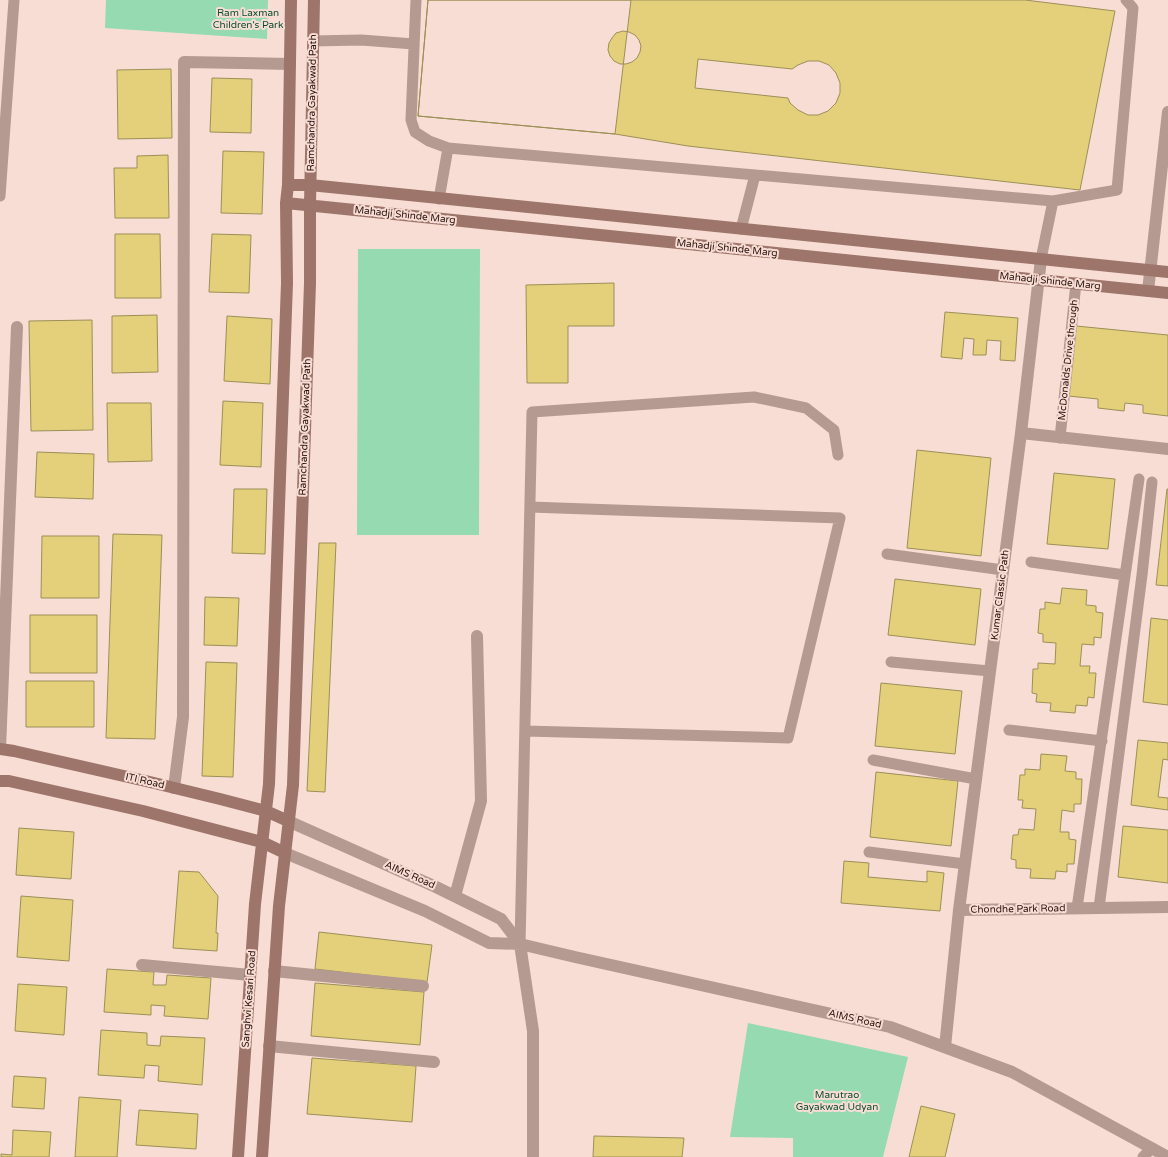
<svg xmlns="http://www.w3.org/2000/svg" width="1168" height="1157" font-family="'Varela Round',sans-serif">
<style>
.green{fill:#95dab0}
.building{fill:#e4d07b;stroke:#9c8f56;fill-rule:evenodd}
.lines{fill:none;stroke-linecap:round;stroke-linejoin:round}
.service{stroke:#b59a91;stroke-width:11}
.minor{stroke:#b59a91;stroke-width:12}
.tertiary{stroke:#b59a91;stroke-width:12}
.secondary{stroke:#9d756a;stroke-width:12}
.labels{text-anchor:middle;dominant-baseline:central;stroke-width:4;stroke-linejoin:round;paint-order:stroke}
.park-label{font-size:10px;fill:#0a4d2e;stroke:#f8ddd5}
.street-label{font-size:10px;fill:#27110a;stroke:#f8ddd5}
</style>
<rect width="100%" height="100%" fill="#f8ddd5"/>
<path class="green" d="M106,0H268L267,39L105,28Z
M358,249H480L479,535H357Z
M748,1023L908,1057L883,1157H793V1138L730,1137Z"/>
<path class="building" d="M428,0H1025L1115,11L1080,190L688,146L615,134L418,116ZM623,31L629,32L635,35L639,40L641,46L640,52L637,58L632,62L626,64H620L614,61L610,56L608,50L609,43L612,38L616,33ZM698,59L792,69L798,65L808,61H819L829,65L836,73L840,83V93L836,103L828,111L818,115H808L798,110L790,103L788,98L695,88Z
M428,0H631L615,134L418,116Z
M171,69L172,138L118,139L117,70Z
M212,78L252,79L251,133L210,132Z
M223,151L264,152L262,214L221,213Z
M168,155L169,218H115L114,168H137V156Z
M115,234H160L161,298H115Z
M212,234L251,235L249,293L209,292Z
M614,283V326H568V383H527L526,285Z
M945,312L1018,318L1015,361L1000,360L1001,341L987,340L986,355H973L974,339L964,338L962,359L941,357Z
M157,315L158,372L112,373V316Z
M227,316L272,319L270,384L224,381Z
M92,320L93,430L31,431L29,321Z
M1076,326L1168,335V416L1143,413V405L1125,403L1124,411L1098,408V399L1068,396Z
M223,401L263,403L261,467L220,465Z
M107,403H151L152,461L108,462Z
M917,450L991,458L981,556L907,548Z
M37,452L94,454L93,499L35,497Z
M1054,473L1115,479L1108,549L1047,544Z
M234,489H267L265,554L232,553Z
M1167,489H1168V586L1156,585Z
M113,534L162,535L155,739L106,738Z
M42,536H99V598H41Z
M319,543H336L325,792L307,791Z
M895,579L981,589L975,645L888,635Z
M1062,588L1087,590L1086,605L1096,606V612L1103,613L1101,638L1094,637V645L1082,644L1080,666H1090L1089,673H1096L1094,698L1088,697L1087,706L1076,705L1075,713L1050,711L1051,703L1036,702L1037,694L1032,693L1033,669H1038V663L1055,664L1056,643L1043,642V634L1038,633L1040,609H1045V602L1060,604Z
M205,597L239,598L237,646L204,645Z
M30,615H97V673H30Z
M1151,618L1168,620V705L1143,702Z
M206,662L237,663L233,777L202,776Z
M26,681H94V727H26Z
M881,683L962,691L955,754L875,746Z
M1138,740L1168,743V760L1163,759L1158,797L1168,798V810L1131,805Z
M1041,754L1067,756L1065,771L1076,772V779H1082L1081,804H1074V812L1062,810L1060,832H1069V839L1076,840L1074,864H1067V872L1056,871L1055,879L1030,878L1031,869L1016,868V860L1011,859L1013,835H1018L1019,829L1034,830L1036,809L1022,808L1023,800H1018L1020,775H1025V769L1040,770Z
M876,772L958,781L951,846L870,837Z
M1123,826L1168,830V883L1118,877Z
M19,828L74,832L71,879L16,875Z
M844,861L869,863L868,877L927,882V871L944,873L940,911L841,903Z
M179,871L199,872L218,896L216,933H218L217,951L173,948Z
M21,896L73,900L69,961L17,957Z
M319,932L432,945L427,982L315,969Z
M107,969L154,972L153,985H166L167,975L211,978L208,1019L164,1016L165,1006L151,1005V1015L104,1012Z
M315,983L424,992L420,1045L311,1036Z
M18,984L67,987L64,1035L15,1031Z
M101,1030L147,1033V1045L160,1046L161,1036L205,1038L202,1085L158,1081L159,1066L145,1065L144,1078L98,1075Z
M312,1058L416,1066L412,1122L307,1114Z
M14,1076L46,1078L44,1109L12,1107Z
M79,1097L121,1100L117,1157H75Z
M921,1106L955,1114L945,1157H909Z
M139,1110L198,1114L196,1149L136,1145Z
M13,1130L51,1132L49,1157H1V1154L12,1155Z
M594,1136L684,1138L682,1157H593Z"/>
<g class="lines">
<path class="service" d="M416,0L411,120L415,132L429,141L448,148L1053,201L1117,190L1133,8L1126,0
M313,41L361,40L414,44
M0,196L14,0
M439,199L448,148
M741,229L755,175
M1041,259L1053,201
M1060,438L1076,283
M887,554L1003,570
M1031,562L1125,575
M891,662L990,671
M1009,730L1102,741
M525,731L788,738L840,518L530,507
M873,760L976,779
M869,852L965,864
M1077,908L1139,479
M1099,908L1142,575L1152,482
M520,944L532,412L754,397L806,408L834,430L838,455
M1143,1157L1152,1148"/>
<path class="minor" d="M1148,291L1168,112
M1021,433L1168,449
M0,749L17,327
M174,788L183,717L184,62L290,64
M455,896L481,801L477,636
M959,910L1168,907
M520,944L575,957L890,1027L1012,1072L1168,1157
M142,965L250,975
M274,971L423,986
M269,1046L434,1062
M945,1047L959,910L1021,433L1041,259"/>
<path class="tertiary" d="M288,821L436,887L501,919L520,944L533,1031V1157
M285,853L425,911L489,943L520,944"/>
<path class="secondary" d="M288,185H310L1168,272
M286,203L1168,293
M0,749L14,751L150,782L220,799L266,811L288,821
M0,781H9L143,811L262,842L285,853
M238,1157L255,904L269,784L287,283L286,203L288,185L291,0
M262,1157L279,906L293,785L310,283V205L314,0"/>
</g>
<g class="labels">
<g class="park-label">
<text x="248" y="13">Ram Laxman<tspan x="248" dy="12">Children's Park</tspan></text>
<text x="837" y="1095">Marutrao<tspan x="837" dy="12">Gayakwad Udyan</tspan></text>
</g>
<g class="street-label">
<text transform="translate(312 103) rotate(-89)">Ramchandra Gayakwad Path</text>
<text transform="translate(405 215) rotate(6)">Mahadji Shinde Marg</text>
<text transform="translate(727 248) rotate(6)">Mahadji Shinde Marg</text>
<text transform="translate(1050 281) rotate(6)">Mahadji Shinde Marg</text>
<text transform="translate(1068 360) rotate(-84)">McDonalds Drive through</text>
<text transform="translate(305 427) rotate(-88)">Ramchandra Gayakwad Path</text>
<text transform="translate(1000 595) rotate(-83)">Kumar Classic Path</text>
<text transform="translate(145 781) rotate(13)">ITI Road</text>
<text transform="translate(410 875) rotate(24)">AIMS Road</text>
<text transform="translate(1018 909) rotate(-1)">Chondhe Park Road</text>
<text transform="translate(249 999) rotate(-86)">Sanghvi Kesari Road</text>
<text transform="translate(855 1019) rotate(13)">AIMS Road</text>
</g>
</g>
</svg>
